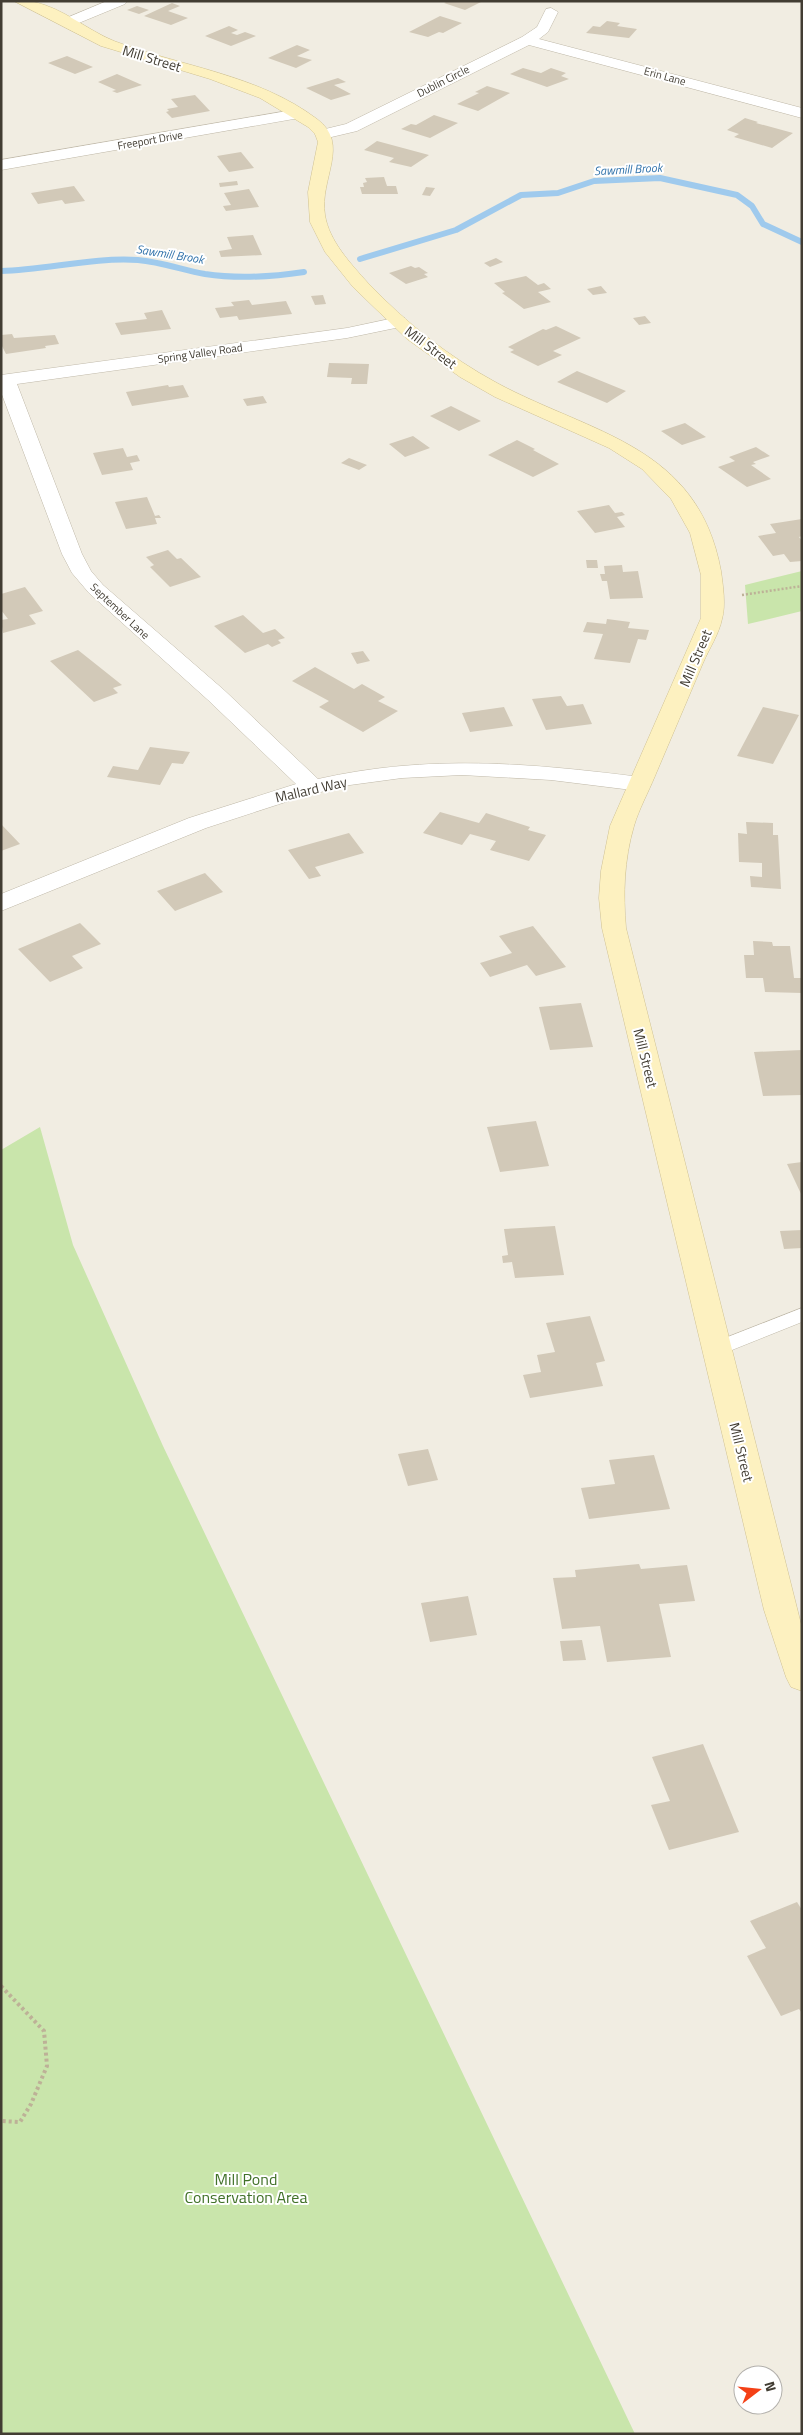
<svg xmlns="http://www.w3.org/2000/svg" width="803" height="2435" font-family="'Titillium Web',sans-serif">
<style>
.green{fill:#c9e5ab}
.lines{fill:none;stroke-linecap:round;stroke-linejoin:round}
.stream{stroke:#9fcaed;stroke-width:6}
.building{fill:#d2c9b8}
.lane-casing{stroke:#bfb8a8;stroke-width:1}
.street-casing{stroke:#bfb8a8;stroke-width:1}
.secondary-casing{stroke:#d0c293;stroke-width:1}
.path-far1{stroke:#bdb197;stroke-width:2.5;stroke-dasharray:2 2;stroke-linecap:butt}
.path{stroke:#bdb197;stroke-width:4;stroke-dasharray:3 3;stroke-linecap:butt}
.lane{fill:#fff;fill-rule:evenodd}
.street{fill:#fff;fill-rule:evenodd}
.secondary{fill:#fdf1c0;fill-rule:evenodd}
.labels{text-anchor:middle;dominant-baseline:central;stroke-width:4;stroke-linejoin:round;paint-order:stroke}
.far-street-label{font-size:11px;fill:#423d33;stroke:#fff}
.far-water-label{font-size:12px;font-style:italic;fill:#3072aa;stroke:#fff}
.street-label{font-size:14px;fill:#423d33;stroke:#fff}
.near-park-label{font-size:16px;fill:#417129;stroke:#fff}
</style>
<rect width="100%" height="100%" fill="#f1ede2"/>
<path class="green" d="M802,571V611L748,624L745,585Z
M40,1127L73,1245L163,1446L635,2434H1V1150Z"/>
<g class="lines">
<path class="stream" d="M360,259L456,230L521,195L558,193L594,181L660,178L737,195L752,206L763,224L802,242
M1,271C47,270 92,257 138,260C161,262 183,270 205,274C238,279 271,277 304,272"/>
</g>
<path class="building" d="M448,1H483L465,10L444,3Z
M172,3L180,6L168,11L188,18L171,25L144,16Z
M137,6L149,10L139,14L127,10Z
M440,16L462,23L443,33L439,32L428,37L409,32Z
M607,21L620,23L617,26L637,29L629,38L586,33L593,26L600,27Z
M229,26L238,30L231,33L237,35L245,32L256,36L231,46L205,36Z
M297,45L310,50L297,56L312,60L296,68L268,58Z
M67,56L93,67L75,74L48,63Z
M523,68L541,73L551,68L566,73L561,76L569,79L547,87L510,74Z
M117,74L142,85L117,93L112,91L116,90L98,82Z
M338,78L346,82L334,85L351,94L331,100L306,88Z
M487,86L510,93L478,111L457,104L479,93L475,92Z
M195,95L210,111L172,118L166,112L169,111L167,109L178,107L171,99Z
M434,115L458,123L430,138L401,129L411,124L416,125Z
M745,118L758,122L756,123L793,133L772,148L734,137L739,134L727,130Z
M377,141L429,155L411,167L389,162L394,158L364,150Z
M241,152L254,168L229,172L217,156Z
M384,177L387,186H396L398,194H362L360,187H364L363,183L367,182L365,178Z
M237,181L238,185L220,187L219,183Z
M74,186L85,201L65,204L62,200L38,204L31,193Z
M426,187L435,188L430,196L422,195Z
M249,189L259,207L226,211L223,206L231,205L224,193Z
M253,235L262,255L221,257L219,251L232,249L227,237Z
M496,258L503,262L490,267L484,263Z
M411,266L415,268L419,267L428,273L424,274L428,277L406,284L389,273Z
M526,276L538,285L544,283L551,289L538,292L551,302L524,309L502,293L505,292L494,283Z
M601,286L607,293L593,295L587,289Z
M323,295L326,304L315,305L311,296Z
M249,300L252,305L286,301L292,314L239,320L237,316L220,318L215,308L234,306L231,302Z
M162,310L171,329L121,335L115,323L147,319L144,313Z
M645,316L651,323L639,325L633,318Z
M556,326L581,338L553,351L562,355L538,366L510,352L514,350L508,347L543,329L546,330Z
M12,334L14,338L55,335L59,344L45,346L46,348L6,354L1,344V335Z
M329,363L369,364L367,384H351L352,378L327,377Z
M577,371L626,391L607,403L557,382Z
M168,385L169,387L183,385L189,397L132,406L126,392Z
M263,396L267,403L247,406L243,399Z
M451,406L481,421L459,431L430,416Z
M685,423L706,437L682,445L661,431Z
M413,436L430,448L405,457L389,444Z
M517,440L535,449L533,450L559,464L533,477L488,455Z
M756,447L770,456L753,462L756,464L751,465L771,479L747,487L718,467L735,461L729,457Z
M123,448L127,457L137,455L140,461L130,463L133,470L102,475L93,453Z
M349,458L367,465L359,470L341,463Z
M147,497L155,516L159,515L161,518H155L157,524L126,529L115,502Z
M609,505L615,513L622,512L625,515L617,517L625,527L595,533L577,511Z
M802,519V536L799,537L802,541V561L790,562L784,554L773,556L758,536L776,533L770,524Z
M168,550L177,559L181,558L201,577L170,587L150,567L154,565L146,557Z
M586,560H597L598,568H587Z
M622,565L623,572L638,571L643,598L610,599L607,581H602L600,574H605L604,566Z
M25,587L43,611L29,615L36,624L3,633L1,620L8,619L1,610V594Z
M243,615L263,633L275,629L285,638L278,640L281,643L272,647L268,644L245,653L214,626Z
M607,619L630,622L628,628L649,630L646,640L638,639L630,663L594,659L603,634L583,632L587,622L606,624Z
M78,650L122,685L113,688L118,693L94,702L50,661Z
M363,651L370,661L357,664L351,653Z
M315,667L354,689L362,684L385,697L378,701L398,711L363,732L319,707L329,701L292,681Z
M561,696L567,706L583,704L592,724L546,730L532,699Z
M504,707L513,726L470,732L462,713Z
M763,707L799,715L773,764L737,756Z
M150,747L190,752L183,764L172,763L160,785L107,777L113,766L138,770Z
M440,812L479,823L486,813L530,827L528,830L546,835L529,861L490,850L496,841L470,834L462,845L423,833Z
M746,822L773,823V835H778L781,889L751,887L750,876L762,877V863L739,862L738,833L747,834Z
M1,824L20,844L1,851Z
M349,833L364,853L315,867L321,876L309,879L288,850Z
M205,873L223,892L175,911L157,891Z
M80,923L101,944L72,956L83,968L50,982L18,949Z
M533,926L566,967L536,976L527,965L490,977L480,963L512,953L499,936Z
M753,941L772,942L773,946H790L794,978H802V993L765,992L763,978H746L744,955H754Z
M581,1003L593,1047L550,1050L539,1007Z
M802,1050V1095L763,1096L754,1052Z
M536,1121L549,1166L500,1172L487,1127Z
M802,1162V1196L787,1164Z
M555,1226L564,1275L515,1278L512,1262L503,1263L502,1256L508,1255L504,1229Z
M802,1230V1248L784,1249L780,1231Z
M590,1316L605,1361L596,1363L603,1386L530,1398L523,1375L541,1372L537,1355L555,1352L546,1323Z
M428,1449L438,1480L408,1486L398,1454Z
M654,1455L670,1509L589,1519L581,1488L615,1484L609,1460Z
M639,1564L641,1569L687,1565L695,1601L659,1604L671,1657L607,1662L600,1626L562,1629L553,1578L576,1577L575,1570Z
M468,1596L477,1635L430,1642L421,1603Z
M582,1640L586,1660L563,1661L560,1641Z
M703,1744L739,1832L669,1850L651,1805L670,1801L652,1757Z
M797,1902L802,1910V2013L799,2009L781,2016L747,1956L766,1948L750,1921Z"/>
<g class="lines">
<defs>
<path id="lane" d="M802,1308V1322L717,1356L710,1354L708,1349L710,1344Z"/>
<path id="street" d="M107,1H127L125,4L74,25H64L62,22L64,19Z
M551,8L558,12L548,32L539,39L802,108V118L529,45L357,131L323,139L317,137L315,134L317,131L346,124L522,37L537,27L546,9Z
M299,109L307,114L305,117L1,170V160Z
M399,317L405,318L408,322L405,326L347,338L17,384L82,554L91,571L103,585L224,690L318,779C429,754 528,763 640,777L648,779L651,784L648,789L640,791L551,780L462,775L402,778L350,785L304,796L206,828L1,911V894L189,818L296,784L208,700L89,593L72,573L62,554L1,392V375L347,328Z"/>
<path id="secondary" d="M14,1C20,1 28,0 34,2C63,8 87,30 114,41C182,67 257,74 317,119C351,144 319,179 325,215C329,241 351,264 368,283C406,323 449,357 497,383C592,434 698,445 721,571C723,586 726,605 722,619C719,634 709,649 703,663C687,701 671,738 655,776C648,793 639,809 634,826C624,860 623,894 626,928L802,1628V1691L791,1687L786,1677L764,1610L602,928L599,898L601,871L610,826L701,618V575L690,533L671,499L642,469L609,448L495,397L460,377L407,339L353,287L325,252L310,222L308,192L318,142L315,134L308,127L260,98L210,79L101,46Z"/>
</defs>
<use href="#lane" class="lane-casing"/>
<use href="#street" class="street-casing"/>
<use href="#secondary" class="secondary-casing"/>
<path class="path-far1" d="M742,595L802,586"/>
<path class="path" d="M1,1986L44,2031L47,2066L31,2104L20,2122L1,2121"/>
<use href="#lane" class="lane"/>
<use href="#street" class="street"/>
<use href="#secondary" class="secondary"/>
</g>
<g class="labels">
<g class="far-street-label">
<text transform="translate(665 76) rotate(15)">Erin Lane</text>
<text transform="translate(443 81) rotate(-27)">Dublin Circle</text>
<text transform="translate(150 140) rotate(-10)">Freeport Drive</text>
<text transform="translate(200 353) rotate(-8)">Spring Valley Road</text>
<text transform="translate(120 611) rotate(43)">September Lane</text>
</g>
<g class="far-water-label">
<text transform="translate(628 169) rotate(-3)">Sawmill Brook</text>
<text transform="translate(170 254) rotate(9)">Sawmill Brook</text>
</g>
<g class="street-label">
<text transform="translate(152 58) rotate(17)">Mill Street</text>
<text transform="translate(431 347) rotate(37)">Mill Street</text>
<text transform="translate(695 658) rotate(-67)">Mill Street</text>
<text transform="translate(311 789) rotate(-13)">Mallard Way</text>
<text transform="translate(646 1058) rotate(76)">Mill Street</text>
<text transform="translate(742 1452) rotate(76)">Mill Street</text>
</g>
<g class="near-park-label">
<text x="246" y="2179">Mill Pond<tspan x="246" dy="18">Conservation Area</tspan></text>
</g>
</g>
<rect width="803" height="2435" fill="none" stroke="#423d33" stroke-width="5"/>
<g transform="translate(758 2390) rotate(74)"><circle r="24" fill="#ffffff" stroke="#b3b1ad"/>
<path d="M0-4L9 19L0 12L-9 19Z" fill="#f44016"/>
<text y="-8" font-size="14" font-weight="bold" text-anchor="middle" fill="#423d33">N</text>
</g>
</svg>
